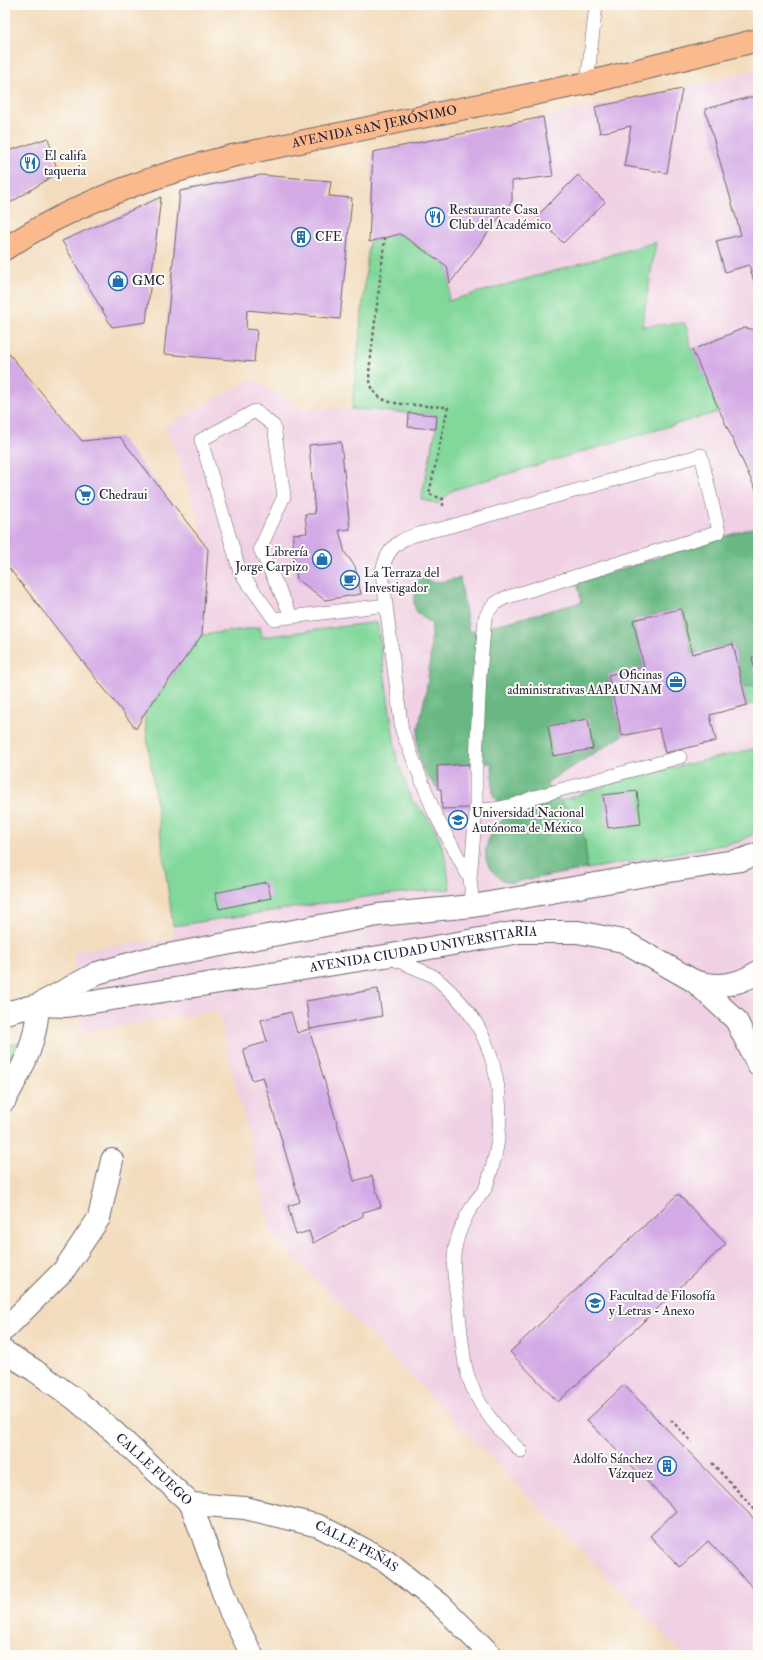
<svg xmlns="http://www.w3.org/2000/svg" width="763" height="1660" font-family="'IM FELL Double Pica',serif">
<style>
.built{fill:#f0d0e4}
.green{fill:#82d89b;stroke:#527d6b}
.forest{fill:#69b883;stroke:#466d5f}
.building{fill:#d4aae6}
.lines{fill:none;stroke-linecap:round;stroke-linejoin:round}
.service-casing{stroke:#6b6368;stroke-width:14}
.minor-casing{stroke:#6b6368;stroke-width:24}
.tertiary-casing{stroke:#6b6368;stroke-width:24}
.primary-casing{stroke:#6b6368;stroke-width:24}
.path{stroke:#6b6368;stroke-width:2.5;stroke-dasharray:3 3;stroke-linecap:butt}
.service{stroke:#fff;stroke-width:13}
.minor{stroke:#fff;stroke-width:22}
.tertiary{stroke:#fff;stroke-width:22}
.primary{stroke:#fbba8d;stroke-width:22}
.labels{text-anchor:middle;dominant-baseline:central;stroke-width:4;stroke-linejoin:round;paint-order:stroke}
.street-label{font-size:13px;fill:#22223b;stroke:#fdfcf7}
.poi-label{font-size:13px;fill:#22223b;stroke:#fdfcf7;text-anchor:start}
</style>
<rect width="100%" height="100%" fill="#fdfcf7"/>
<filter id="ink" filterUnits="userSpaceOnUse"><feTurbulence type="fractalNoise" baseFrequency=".025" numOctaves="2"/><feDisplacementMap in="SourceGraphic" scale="8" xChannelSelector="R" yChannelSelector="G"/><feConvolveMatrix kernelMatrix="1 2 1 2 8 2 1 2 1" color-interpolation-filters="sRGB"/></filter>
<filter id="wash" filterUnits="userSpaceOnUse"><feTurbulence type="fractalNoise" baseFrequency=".012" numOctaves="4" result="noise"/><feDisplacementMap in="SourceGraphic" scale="16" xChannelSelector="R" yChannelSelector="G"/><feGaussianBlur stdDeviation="0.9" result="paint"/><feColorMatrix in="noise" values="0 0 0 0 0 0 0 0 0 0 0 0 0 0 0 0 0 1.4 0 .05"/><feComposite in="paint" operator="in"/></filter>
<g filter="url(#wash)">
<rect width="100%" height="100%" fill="#f3dcbd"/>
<path class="built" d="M758,68V1655H684L272,1235L218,1011L80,1032L74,951L174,938L144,714L202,635L208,549L181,466L165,426L253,379L303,408L352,409L369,242L543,117L682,89Z"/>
<path class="green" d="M400,234L447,266L450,283L448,301L656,242L642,326L685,323L692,350L721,411L453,490L437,504L421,499L436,429L437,415L352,409L369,242Z
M377,622L397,760L412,800L425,814L436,831L443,849L447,866L450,889L379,895L173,926L144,714L202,635L260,627L262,637Z
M758,684V703L747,705L743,688Z
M758,748V831L739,842L587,869L585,841L560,801L632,777Z
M22,1043V1052L5,1074V1045Z"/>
<path class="forest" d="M758,526V684L743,688L733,644L692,654L681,609L633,620L644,667L608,676L622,736L546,783L560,801L577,815L585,841L587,869L509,883C467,864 489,827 517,808L499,802L493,796L492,763L437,766L438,789C406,757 419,730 426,691C430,669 431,647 432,624C404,608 415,596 421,572L423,578L434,583L460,578L469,632L582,602L577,583Z"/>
<g id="blocks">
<path class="building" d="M682,89L667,173L624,166L631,126L600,133L595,107Z
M758,95V295L749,265L725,272L716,241L741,235L705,109Z
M543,117L553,176L512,181V201L450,283L447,266L400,234L369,242L373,152Z
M48,138L58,173L5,206V152Z
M261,175L331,181L329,196L352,198L340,319L247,310L246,329L257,330L254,362L164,354L180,191Z
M578,175L605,202L563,243L537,216Z
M161,197L146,322L112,327L62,241Z
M744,328L758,330V495L692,350Z
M5,349L82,441L120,437L208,549L202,635L144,714L136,729L5,563Z
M409,413L437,415L436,429L408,427Z
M341,442L350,529L339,530L345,553L355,566L361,594L325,600L297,579L293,549V534L307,533L305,514H315L309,445Z
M681,609L692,654L733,644L747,705L710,715L716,741L665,753L659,728L622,736L608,675L644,667L633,620Z
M758,656V680H757L752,657Z
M588,719L593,749L553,756L548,726Z
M469,764L471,808L442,809L441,789H438L437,766Z
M637,791L641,824L608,828L603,795Z
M267,882L271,898L219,909L215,893Z
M378,989L382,1016L310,1029L306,1001Z
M291,1012L297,1033L309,1029L354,1181L372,1176L381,1207L363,1212V1216L313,1243L309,1231L296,1235L288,1206L300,1202L263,1077L252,1080L243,1049L267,1042L261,1020Z
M678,1194L726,1244L558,1402L510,1352Z
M624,1385L758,1523V1593L708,1541L680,1567L650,1536L676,1511L587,1420Z"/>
</g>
</g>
<g filter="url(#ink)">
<use href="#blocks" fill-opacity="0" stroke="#6b6368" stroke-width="1"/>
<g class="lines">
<defs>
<path id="service" d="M587,83L596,5
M701,455L719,532L508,597C496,601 490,607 485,618L480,675L476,762V810L470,879L435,814L402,731L382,573C387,537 414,535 444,528Z
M292,617L260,549L284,496L274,426L255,411L201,440L240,572L274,619L386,605
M476,810C496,810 513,807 531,798L680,757
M470,879L473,906
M388,957C403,963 419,969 433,976C440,981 447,988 453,994C498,1038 509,1109 492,1168C490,1175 488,1183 485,1189C482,1194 477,1198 474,1203C466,1216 459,1229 456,1244C451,1264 455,1284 458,1304C460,1324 462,1344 465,1364C472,1399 495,1428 521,1451"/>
<g id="minor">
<path d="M5,1329L64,1270L99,1218L112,1160"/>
<path id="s1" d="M5,1352L34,1370L75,1399L113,1431L191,1504L229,1609L252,1655"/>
<path id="s2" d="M191,1504L245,1508L319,1526L386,1561L440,1604L491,1655"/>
</g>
<g id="tertiary">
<path d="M694,981C717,988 737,986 758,972"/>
<path id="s3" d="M38,1005L67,1006L385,956L519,932H578L623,941L694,981L736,1020L758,1065"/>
<path d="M5,1013L38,1005L97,973L147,959L378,915L473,906L657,873L741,860L758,854"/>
<path d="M5,1100C23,1066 36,1045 38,1005"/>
</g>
<g id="primary">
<path id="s4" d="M5,249C73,203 153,175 232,156L587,83L758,40"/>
</g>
</defs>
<use href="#service" class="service-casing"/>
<use href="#minor" class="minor-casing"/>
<use href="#tertiary" class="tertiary-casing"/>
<use href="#primary" class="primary-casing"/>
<path class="path" d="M385,237L369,372C370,402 389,403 414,405C426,406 437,407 448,407L429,494L443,499V507
M671,1420L692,1442
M712,1463L758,1513"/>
<use href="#service" class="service"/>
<use href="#minor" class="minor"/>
<use href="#tertiary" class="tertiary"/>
<use href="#primary" class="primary"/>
</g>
</g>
<defs>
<symbol id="restaurant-ring" viewBox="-11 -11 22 22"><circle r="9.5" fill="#fdfcf7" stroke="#1f6fb2" stroke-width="1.5"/><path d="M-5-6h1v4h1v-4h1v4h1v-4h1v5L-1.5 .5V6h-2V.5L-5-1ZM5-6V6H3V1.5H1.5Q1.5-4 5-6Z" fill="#1f6fb2"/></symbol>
<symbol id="building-ring" viewBox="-11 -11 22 22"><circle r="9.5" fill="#fdfcf7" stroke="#1f6fb2" stroke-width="1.5"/><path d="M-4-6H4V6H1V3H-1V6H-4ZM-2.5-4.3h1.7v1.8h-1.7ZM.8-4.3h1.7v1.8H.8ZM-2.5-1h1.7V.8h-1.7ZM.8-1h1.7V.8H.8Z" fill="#1f6fb2"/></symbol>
<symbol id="shop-ring" viewBox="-11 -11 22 22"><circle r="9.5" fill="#fdfcf7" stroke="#1f6fb2" stroke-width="1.5"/><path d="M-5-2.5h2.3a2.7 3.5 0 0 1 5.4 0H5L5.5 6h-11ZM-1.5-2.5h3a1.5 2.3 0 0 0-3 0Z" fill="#1f6fb2"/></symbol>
<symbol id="supermarket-ring" viewBox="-11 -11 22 22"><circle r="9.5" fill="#fdfcf7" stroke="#1f6fb2" stroke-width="1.5"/><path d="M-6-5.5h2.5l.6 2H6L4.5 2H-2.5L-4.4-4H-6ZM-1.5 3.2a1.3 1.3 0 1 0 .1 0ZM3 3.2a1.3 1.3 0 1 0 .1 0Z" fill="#1f6fb2"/></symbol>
<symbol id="cafe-ring" viewBox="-11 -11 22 22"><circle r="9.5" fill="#fdfcf7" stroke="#1f6fb2" stroke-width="1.5"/><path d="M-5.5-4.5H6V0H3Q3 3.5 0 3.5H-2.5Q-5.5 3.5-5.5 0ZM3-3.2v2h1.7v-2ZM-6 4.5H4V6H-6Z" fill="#1f6fb2"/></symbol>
<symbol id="office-ring" viewBox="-11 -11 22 22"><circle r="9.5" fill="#fdfcf7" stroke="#1f6fb2" stroke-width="1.5"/><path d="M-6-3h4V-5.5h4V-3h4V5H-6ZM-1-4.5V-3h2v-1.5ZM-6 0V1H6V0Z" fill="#1f6fb2"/></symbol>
<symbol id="university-ring" viewBox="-11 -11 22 22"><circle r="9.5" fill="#fdfcf7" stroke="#1f6fb2" stroke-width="1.5"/><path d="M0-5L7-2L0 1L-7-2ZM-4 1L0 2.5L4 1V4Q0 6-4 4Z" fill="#1f6fb2"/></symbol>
</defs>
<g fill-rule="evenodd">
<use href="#restaurant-ring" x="19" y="152" width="22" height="22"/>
<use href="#restaurant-ring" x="424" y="206" width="22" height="22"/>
<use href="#building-ring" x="290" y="226" width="22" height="22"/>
<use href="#shop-ring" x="107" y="270" width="22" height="22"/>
<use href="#supermarket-ring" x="74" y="484" width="22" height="22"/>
<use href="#shop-ring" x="311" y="548" width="22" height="22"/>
<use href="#cafe-ring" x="339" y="569" width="22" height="22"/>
<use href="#office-ring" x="665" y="671" width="22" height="22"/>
<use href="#university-ring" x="447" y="809" width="22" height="22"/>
<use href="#university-ring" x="584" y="1292" width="22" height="22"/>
<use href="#building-ring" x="656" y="1455" width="22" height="22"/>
</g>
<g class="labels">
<g class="street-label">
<text stroke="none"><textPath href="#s4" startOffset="392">AVENIDA SAN JERÓNIMO</textPath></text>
<text stroke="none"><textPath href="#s3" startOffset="390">AVENIDA CIUDAD UNIVERSITARIA</textPath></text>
<text stroke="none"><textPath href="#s1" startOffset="190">CALLE FUEGO</textPath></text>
<text stroke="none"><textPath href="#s2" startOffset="173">CALLE PEÑAS</textPath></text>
</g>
<g class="poi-label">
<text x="44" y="156">El califa<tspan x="44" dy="15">taqueria</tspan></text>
<text x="449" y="210">Restaurante Casa<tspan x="449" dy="15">Club del Académico</tspan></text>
<text x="315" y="237">CFE</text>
<text x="132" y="281">GMC</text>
<text x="99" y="495">Chedraui</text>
<text x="308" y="552" text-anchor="end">Librería<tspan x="308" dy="15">Jorge Carpizo</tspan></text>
<text x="364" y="573">La Terraza del<tspan x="364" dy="15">Investigador</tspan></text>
<text x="662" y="675" text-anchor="end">Oficinas<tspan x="662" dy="15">administrativas AAPAUNAM</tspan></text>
<text x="472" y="813">Universidad Nacional<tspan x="472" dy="15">Autónoma de México</tspan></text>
<text x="609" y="1296">Facultad de Filosofía<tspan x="609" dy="15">y Letras - Anexo</tspan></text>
<text x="653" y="1459" text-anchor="end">Adolfo Sánchez<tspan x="653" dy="15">Vázquez</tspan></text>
</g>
</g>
<rect width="763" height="1660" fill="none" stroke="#fdfcf7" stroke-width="20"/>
</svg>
